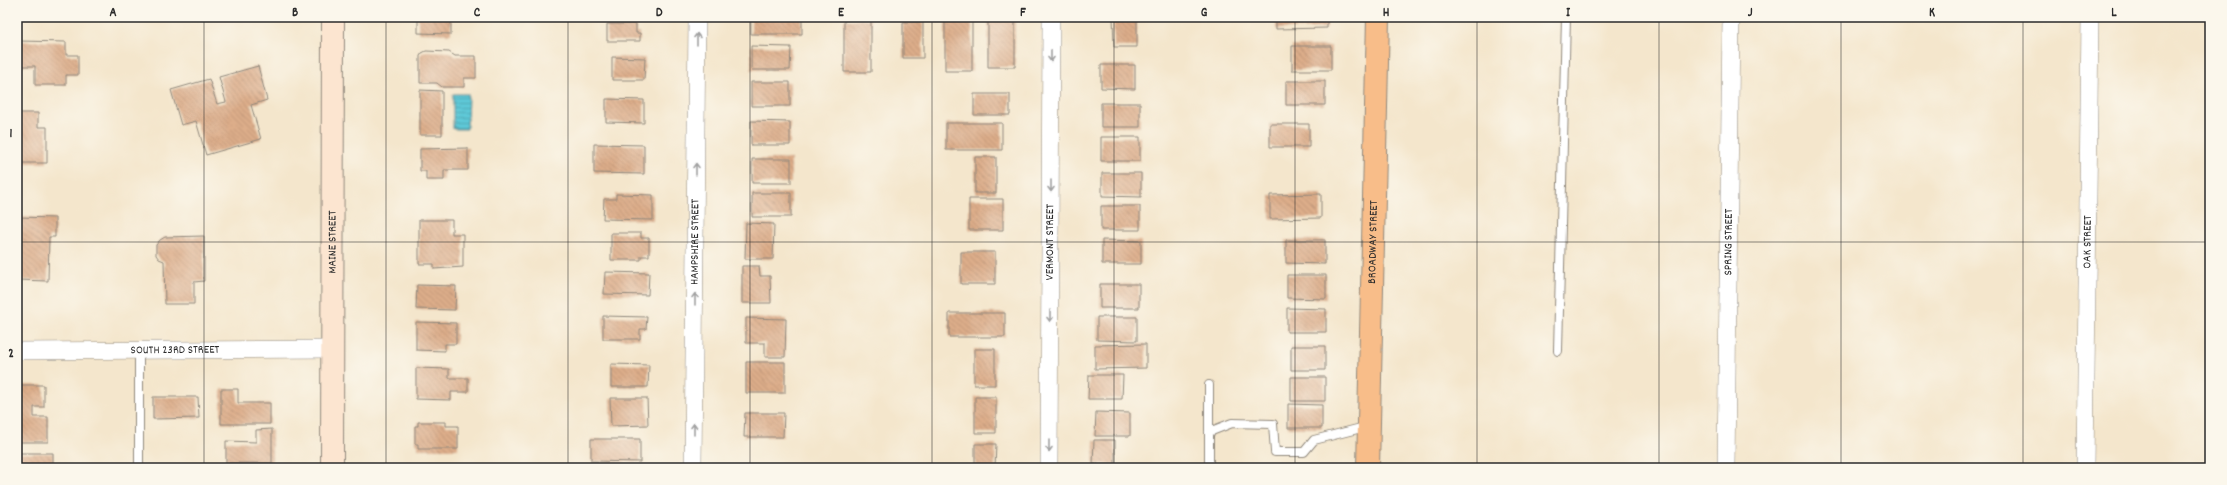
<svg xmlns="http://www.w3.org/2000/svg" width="2227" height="485" font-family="Dekko,sans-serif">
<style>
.water{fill:url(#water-rules);stroke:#447a82}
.building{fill:url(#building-back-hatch)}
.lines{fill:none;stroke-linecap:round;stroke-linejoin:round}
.lane-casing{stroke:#90887c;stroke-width:10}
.street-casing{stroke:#90887c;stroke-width:18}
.secondary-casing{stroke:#90887c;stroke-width:24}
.primary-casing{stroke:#90887c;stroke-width:24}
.lane{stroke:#fff;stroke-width:8}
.street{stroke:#fff;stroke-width:17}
.secondary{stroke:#fce5d0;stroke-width:22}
.primary{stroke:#f8bd89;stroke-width:22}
.oneway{stroke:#a0a0a0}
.grid{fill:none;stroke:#2b2b2b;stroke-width:1;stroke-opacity:0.55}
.labels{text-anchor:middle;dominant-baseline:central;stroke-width:3;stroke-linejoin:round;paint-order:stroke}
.street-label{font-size:12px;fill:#2b2b2b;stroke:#fbf7ec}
.neatline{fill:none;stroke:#2b2b2b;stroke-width:1.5}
.grid-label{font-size:13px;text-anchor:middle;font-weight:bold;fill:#2b2b2b}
</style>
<defs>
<pattern id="water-rules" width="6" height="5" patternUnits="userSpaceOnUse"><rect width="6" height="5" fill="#5ec9d8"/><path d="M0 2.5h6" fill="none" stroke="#4ea3af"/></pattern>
<pattern id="building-back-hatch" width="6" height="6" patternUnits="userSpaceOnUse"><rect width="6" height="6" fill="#ddad8a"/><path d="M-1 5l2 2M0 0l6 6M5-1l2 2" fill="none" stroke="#b38d71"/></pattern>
</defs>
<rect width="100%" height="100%" fill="#fbf7ec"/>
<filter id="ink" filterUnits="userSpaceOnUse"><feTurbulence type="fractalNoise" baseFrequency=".025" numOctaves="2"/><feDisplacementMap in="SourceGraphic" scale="8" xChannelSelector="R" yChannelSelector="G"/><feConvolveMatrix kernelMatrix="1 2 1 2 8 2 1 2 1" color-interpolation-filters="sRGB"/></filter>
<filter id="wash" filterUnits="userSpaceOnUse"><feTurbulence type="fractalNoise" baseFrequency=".012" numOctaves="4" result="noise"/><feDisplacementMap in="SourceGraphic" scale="16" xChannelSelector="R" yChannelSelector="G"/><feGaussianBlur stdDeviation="0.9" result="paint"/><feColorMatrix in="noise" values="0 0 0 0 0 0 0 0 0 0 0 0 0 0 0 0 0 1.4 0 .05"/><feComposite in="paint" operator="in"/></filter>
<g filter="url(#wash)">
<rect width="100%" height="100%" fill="#f4e6cc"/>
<path class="water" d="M453,94H468L467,129H453Z"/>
<g id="blocks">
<path class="building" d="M418,17H451V34L418,33Z
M751,17H802V34H751Z
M988,17H1015V67H988Z
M1113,17H1137V47H1114Z
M1276,17H1327V28L1276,29Z
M945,18H972V71H945Z
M871,19V72H844V20Z
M903,22H923V58H903Z
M607,24H636V33H640V41H607Z
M19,41L66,42V55H78V75H66V85H35V66H19Z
M751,46L791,47L790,70H751Z
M1292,46H1331V70H1292Z
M426,51L449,52L455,56H476V78H464V87H442L437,83H420V56L422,53Z
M612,57L645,58L644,80H612Z
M1101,65H1135V89L1101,88Z
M258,66L267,100L251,105L261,139L206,155L196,121L181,125L171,90L209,79L217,104L226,102L219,77Z
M1286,81H1325V105H1286Z
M751,82H790V106H751Z
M420,90L442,91V135H420Z
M974,94H1010V115H974Z
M606,99L644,100V123L606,122Z
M1101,103H1140V127H1101Z
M19,113H38V127H47V163H18Z
M751,121L790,122V145H751Z
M946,123H1002V150H946Z
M1270,124H1309V147H1270Z
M1101,137H1140V161H1101Z
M594,144L644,145V174L594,173Z
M468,148V170H444V180H426V171H420V149Z
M975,157H996V193H975Z
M752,159H791V183H752Z
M1102,173H1141V197L1102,196Z
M752,193H791V217H752Z
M616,194L653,195V220L603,219L604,199H616Z
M1321,194V218L1270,219V195Z
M969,199H1003V230H969Z
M1101,206H1140V230H1101Z
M17,217L55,218V237H49L48,281L17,280Z
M419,220H452V234H463V267L434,269V264H419Z
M746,223L774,224L773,259H745Z
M611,233H641V238H649V256H641V260H611Z
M204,236V281L194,282V304H165L164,261L159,259L156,255V245L160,240L165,237Z
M1102,240L1141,241V264H1102Z
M1286,240H1325V264L1286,263Z
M961,252H995V284H961Z
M742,266H759L760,276H770L771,303H742Z
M605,272L649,273L648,295L604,294Z
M1287,275H1326V299L1287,298Z
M1100,284H1139V308H1100Z
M417,285L456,286L455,310L416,309Z
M1287,308L1326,309V332H1287Z
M949,313H1005V337H949Z
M603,316L647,317L646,329H640V339H603Z
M1097,317H1137V341L1097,340Z
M746,318L786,319L785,357H765V343H746Z
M416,322L456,323V344H445V351L416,350Z
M1146,344V368L1095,369V345Z
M1291,346H1325V370H1291Z
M974,349H995V385H974Z
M746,362H785V393H746Z
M611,364L649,365L648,387H611Z
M416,368L449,369V378H468V392H451V400L416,399Z
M1089,375H1123L1122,399H1088Z
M1291,377H1325V401H1291Z
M17,385H44V407H34V417H48V442H17Z
M221,389H238V403H270V424H221Z
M153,397H198L199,418L153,419Z
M975,397H996V433H975Z
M610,398H647L648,425L611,426Z
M1288,404L1322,405V428H1288Z
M1096,412L1130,413V436H1095Z
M745,413H784L783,437H744Z
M418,422H446V426H458V449H418V444H415V426H418Z
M272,429V463H226V441L256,442V430Z
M591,439H640V462L591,461Z
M1094,440H1115V464H1093Z
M975,444H996L995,468H975Z
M17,453H53V468H17Z
M751,466H790V468H751Z"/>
</g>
</g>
<g filter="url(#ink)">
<use href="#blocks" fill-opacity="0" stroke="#90887c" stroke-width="1"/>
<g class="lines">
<defs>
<path id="lane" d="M139,351V468
M1558,351L1566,17
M1209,385V468
M1209,432L1232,423L1273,424L1275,452H1304L1314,440L1369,426"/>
<g id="street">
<path id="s1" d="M17,351L332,349"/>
<path id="s2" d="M693,468L697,17"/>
<path id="s3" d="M1049,468L1051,17"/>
<path id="s4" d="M1726,468L1731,17"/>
<path id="s5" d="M2085,468L2090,17"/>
</g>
<g id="secondary">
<path id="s6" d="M332,468L333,17"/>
</g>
<g id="primary">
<path id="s7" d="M1368,468L1378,17"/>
</g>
</defs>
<use href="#lane" class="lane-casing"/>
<use href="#street" class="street-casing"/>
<use href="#secondary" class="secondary-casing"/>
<use href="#primary" class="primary-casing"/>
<use href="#lane" class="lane"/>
<use href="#street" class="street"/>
<use href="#secondary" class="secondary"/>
<use href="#primary" class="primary"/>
</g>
<defs><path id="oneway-shaft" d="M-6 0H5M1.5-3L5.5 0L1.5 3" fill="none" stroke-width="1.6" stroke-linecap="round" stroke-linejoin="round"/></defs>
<g class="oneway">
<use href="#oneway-shaft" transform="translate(697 39) rotate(-90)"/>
<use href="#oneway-shaft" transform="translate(1051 56) rotate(90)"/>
<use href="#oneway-shaft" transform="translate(696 169) rotate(-90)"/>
<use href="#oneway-shaft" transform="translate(1051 186) rotate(90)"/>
<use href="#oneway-shaft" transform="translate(695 299) rotate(-90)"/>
<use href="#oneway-shaft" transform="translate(1050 316) rotate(90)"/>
<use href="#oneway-shaft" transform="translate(694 429) rotate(-90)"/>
<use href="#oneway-shaft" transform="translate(1049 446) rotate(90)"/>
</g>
</g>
<path class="grid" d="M204,17V468M386,17V468M568,17V468M750,17V468M932,17V468M1114,17V468M1295,17V468M1477,17V468M1659,17V468M1841,17V468M2023,17V468M17,242H2210"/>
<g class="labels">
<g class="street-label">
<text stroke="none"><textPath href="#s2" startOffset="226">HAMPSHIRE STREET</textPath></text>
<text stroke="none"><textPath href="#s3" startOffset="226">VERMONT STREET</textPath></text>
<text stroke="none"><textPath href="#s4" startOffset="226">SPRING STREET</textPath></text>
<text stroke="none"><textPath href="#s5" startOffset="226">OAK STREET</textPath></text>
<text stroke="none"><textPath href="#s6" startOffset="226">MAINE STREET</textPath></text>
<text stroke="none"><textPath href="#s7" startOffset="226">BROADWAY STREET</textPath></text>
<text stroke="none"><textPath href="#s1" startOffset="158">SOUTH 23RD STREET</textPath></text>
</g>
</g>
<rect width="2227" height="485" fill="none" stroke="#fbf7ec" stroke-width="44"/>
<rect x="22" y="22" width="2183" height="441" class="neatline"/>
<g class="grid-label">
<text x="113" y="16">A</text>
<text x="295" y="16">B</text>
<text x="477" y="16">C</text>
<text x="659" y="16">D</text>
<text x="841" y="16">E</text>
<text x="1023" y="16">F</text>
<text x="1204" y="16">G</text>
<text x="1386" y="16">H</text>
<text x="1568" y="16">I</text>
<text x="1750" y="16">J</text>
<text x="1932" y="16">K</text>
<text x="2114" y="16">L</text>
<text x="11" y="137">1</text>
<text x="11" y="357">2</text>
</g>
</svg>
